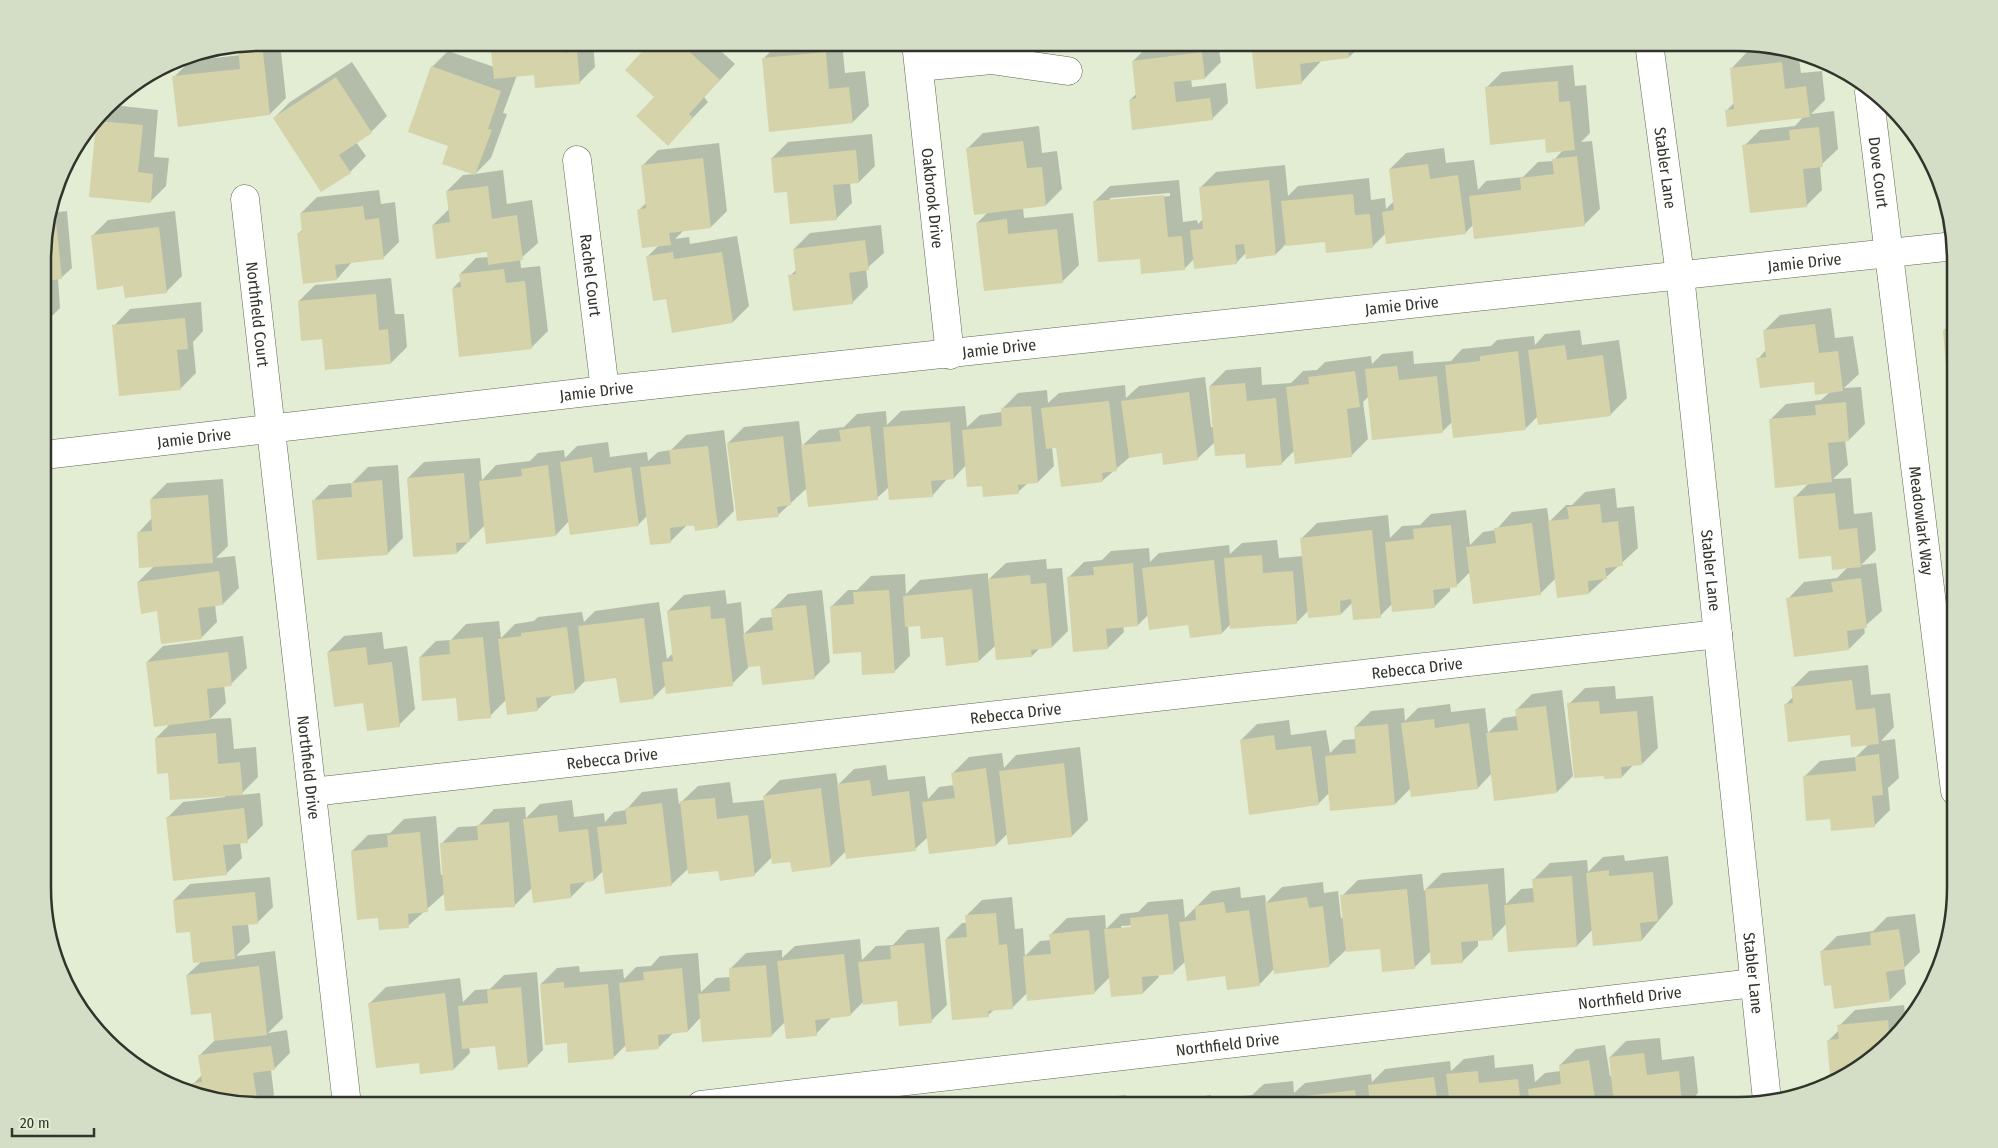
<svg xmlns="http://www.w3.org/2000/svg" width="1998" height="1148" font-family="'Fira Sans Condensed',sans-serif">
<style>
.shadow{fill:#0003;fill-rule:evenodd}
.building{fill:#d5d3aa}
.lines{fill:none;stroke-linecap:round;stroke-linejoin:round}
.minor-casing{stroke:#5d6752;stroke-width:29}
.tertiary-casing{stroke:#5d6752;stroke-width:29}
.minor{stroke:#fff;stroke-width:28}
.tertiary{stroke:#fff;stroke-width:28}
.labels{text-anchor:middle;dominant-baseline:central;stroke-width:4;stroke-linejoin:round;paint-order:stroke}
.street-label{font-size:16px;fill:#30342b;stroke:#e2edd4}
.rim{fill:none;stroke:#30342b;stroke-width:2.5}
</style>
<rect width="100%" height="100%" fill="#e2edd4"/>
<path class="shadow" d="M260,42L280,43L286,98L270,114L174,77L190,61L240,55L239,47Z
M492,43H593L595,67L579,83L535,73L517,75L503,113L507,114L491,158L475,174L503,170L507,204L532,200L538,243L520,259L521,268L540,266L548,331L532,347L453,288L461,280L460,274L476,258L489,257L488,251L433,225L449,209L447,191L463,175L475,174L450,145L432,67L448,51L494,67Z
M652,43H712L735,64L704,97L708,102L683,128L656,97L627,70Z
M769,43H842L845,73L865,71L869,106L853,122L763,59L779,43Z
M1170,43H1218L1221,62L1205,78L1191,79L1192,87L1226,83L1228,103L1212,119L1130,100L1137,93L1133,61L1149,45Z
M1252,43H1364L1349,57L1322,60L1301,83L1257,88Z
M1781,48L1798,52L1801,73L1822,71L1825,100L1811,114L1834,111L1838,149L1820,166L1822,190L1806,206L1744,146L1760,130L1795,126L1804,116L1726,111L1735,102L1731,69L1747,52Z
M352,62L387,116L371,132L356,142L366,156L350,172L274,118L290,102Z
M1573,65L1575,86L1586,85L1590,133L1581,142L1592,141L1600,209L1584,225L1474,224L1465,233H1386L1373,246L1326,240L1286,244L1276,254L1246,253L1236,263L1194,259L1184,269L1141,257L1094,202L1110,186L1179,180L1183,222L1197,220L1198,224L1204,218L1200,188L1216,172L1285,165L1288,196L1298,186L1369,178L1371,200L1385,198L1386,209L1394,201L1390,169L1406,153L1444,148L1446,163L1474,160L1478,190L1486,181L1523,177L1538,162L1553,161L1563,150L1486,88L1502,72ZM1170,193V196L1110,201V198Z
M113,105L158,110L154,157L169,158L166,186L150,202L90,196L97,122Z
M1039,126L1042,153L1057,151L1062,189L1046,205L1023,208L1024,218L1073,213L1079,265L1063,281L977,223L988,212L967,149L983,133Z
M872,134L875,166L859,182L850,183L852,203L836,219L788,191L772,158L788,142Z
M719,143L727,211L711,227L684,230L675,239L689,237L690,244L737,236L749,306L733,322L667,297L647,257L659,245L639,210L647,202L642,166L658,150Z
M379,190L381,204L395,202L399,242L383,258L352,262L337,279L299,233L303,229L301,213L317,197Z
M67,211L72,268L61,278L58,279L60,308L44,324V232L50,213Z
M175,211L182,276L166,292L92,236L108,220Z
M881,225L884,253L866,269L868,287L852,303L790,276L797,269L794,249L810,233Z
M391,278L395,314H404L407,347L391,363L323,338L299,301L315,285Z
M201,302L203,331L193,342L196,373L180,389L114,326L130,309Z
M1831,308L1835,338L1853,336L1859,374L1844,388L1861,387L1865,424L1849,440H1845L1848,465L1833,479L1851,478L1854,514L1872,512L1876,550L1861,565L1876,563L1882,611L1864,627L1865,633L1849,649L1788,599L1804,582L1837,578L1848,567L1832,554L1794,498L1809,483L1770,420L1786,404L1821,400L1830,392L1815,380L1758,359L1766,350L1764,331L1780,315Z
M1955,320V388L1949,389L1944,330Z
M1580,330L1582,345L1619,340L1627,398L1611,414L1538,416L1526,428L1454,436L1452,422L1442,432L1369,396L1363,402L1368,439L1352,455L1295,450L1281,464L1215,442L1197,459L1163,452L1131,456L1102,481L1057,447H1052L1054,466L1038,482L1028,483L1018,492L983,485L966,465L954,478H948L932,496L889,487L877,498L807,488L778,515L728,443L744,427L799,421L802,446L819,430L844,427L857,414L886,411L887,425L901,411L965,406L967,427L980,415L1002,412V409L1018,393L1047,390L1048,403L1059,393L1125,385L1126,398L1139,386L1205,377L1211,427H1213L1210,386L1226,370L1261,367L1262,385L1291,383L1303,371L1317,370L1325,362L1371,356L1372,364L1382,354L1413,351L1414,364L1451,361L1462,349L1491,346L1497,340L1534,336L1535,345L1545,334Z
M724,430L734,511L718,527L687,525L671,541L647,516L638,525L569,521L556,535L487,542L485,525L457,553L408,478L424,462L480,458L482,480L496,465L530,461L538,453L564,450L565,458L577,446L608,442L610,457L647,452L648,461L658,452L671,450L686,435Z
M398,465L403,538L387,554L313,501L329,485L352,483L368,467Z
M223,479L228,546L216,558L235,556L239,588L223,604L215,605L217,622L201,638L158,610L138,582L154,566L138,533L152,518L151,499L167,483Z
M1615,488L1617,508L1634,506L1638,548L1589,593L1556,578L1540,594L1470,572L1456,586L1450,587V591L1434,607L1392,604L1380,616L1353,602L1341,614L1309,610L1297,622L1231,624L1222,633L1149,614L1138,625L1123,626L1124,632L1108,648L1068,578L1084,562L1102,560L1111,551L1149,548L1150,562L1159,553L1229,545L1230,554L1242,543L1277,540L1279,558L1303,556L1301,539L1317,523L1388,515L1390,538L1402,526L1420,525L1431,514L1466,510L1470,545L1483,532L1496,530L1512,512L1547,508L1549,522L1566,505H1572L1585,492Z
M1046,559L1047,569L1062,568L1068,631L1052,647L1040,648L1032,656L996,645L979,661L944,636L921,625L908,626L910,656L894,672L862,651L832,606L848,590H857L871,576L905,574L906,594L920,580L988,573V580L1006,563Z
M725,590L727,604L741,602L744,634L761,618L773,617L772,610L788,594L822,590L830,662L814,678L761,664L748,666V668L732,684L666,685L654,697L618,677L586,680L574,692L553,695L537,710L506,700L490,716L457,696L420,657L436,641L451,640L466,624L499,621L501,638L515,624L534,621L538,617L582,612L584,622L595,611L659,602L667,659L673,653L668,611L684,595Z
M382,632L384,649L407,646L415,709L399,725L364,702L328,652L344,636Z
M243,636L247,668L231,684L224,685L226,703L210,719L231,718L234,749L256,747L258,777L240,795L260,793L263,825L247,841L240,842L242,858L226,874L167,818L183,802L225,797V795L169,772L156,738L170,724L147,662L163,646Z
M1868,665L1871,695L1890,693L1894,727L1881,741L1895,739L1899,778L1888,788L1890,810L1874,826L1831,818L1804,777L1820,761L1856,757L1869,744L1786,704L1794,696L1793,687L1809,671Z
M1615,686L1616,699L1653,696L1658,748L1642,764H1634L1622,777L1569,704L1585,688Z
M1562,690L1573,776L1557,792L1492,773L1478,788H1411L1395,804L1332,809L1330,792L1318,804L1241,740L1257,724L1289,720L1291,735L1326,730L1330,753L1343,740L1356,739L1355,727L1371,711L1404,708L1405,721L1418,708L1450,704L1451,712L1485,708L1488,733L1503,718L1517,716L1516,710L1532,694Z
M1080,747L1088,820L1072,836L1008,833L996,845L928,837L915,849L846,851L831,866L772,857L754,875L689,868L671,885L604,870L594,880L587,881L571,897L532,888L515,905L445,893L408,926L379,917L352,851L368,835L390,833L404,819L436,816L441,875L444,874L442,843L458,827L478,826L494,809L525,807L526,818L540,804L572,800L574,817L604,813L605,822L614,812L626,810L642,792L677,788L679,804L698,786L730,782L733,803L764,800V796L780,780L836,773L838,785L854,769L886,765L888,780L925,776L928,799L939,787L954,785L953,773L969,757L1002,753L1004,768L1016,755Z
M1624,855L1625,861L1668,856L1673,904L1642,940L1593,929L1577,946L1506,924L1492,939L1478,940V946L1462,962L1431,951L1414,968L1381,947L1347,949L1329,966L1274,969L1259,985L1186,961L1173,973L1158,975L1159,977L1143,993L1110,977L1094,993H1027L1012,1008L994,1010L988,1015L946,939L962,923H967L966,916L982,900L1012,897L1015,929L1023,928L1025,956L1040,941L1051,940V934L1067,918L1105,915L1106,929L1121,914L1138,912L1148,902L1183,899L1185,918L1212,891L1240,887L1241,898L1265,895L1266,903L1282,887L1323,882L1324,893L1338,891L1341,918H1344L1342,896L1358,880L1422,874L1424,891L1442,873L1504,868L1506,904L1521,889L1534,888V879L1550,863L1587,860L1588,872L1603,857ZM1137,925L1138,927L1121,929V926Z
M270,877L273,907L257,923L248,924L250,942L236,956L275,951L283,1018L268,1033L287,1030L290,1053L274,1069L271,1070L274,1095L263,1105L204,1098L195,1094L193,1084L202,1075L199,1056L215,1040L212,1011L187,975L202,961L191,930L174,900L190,884Z
M1915,914L1920,952L1904,968L1906,984L1890,1000L1832,984L1821,952L1837,936L1873,931L1887,917Z
M939,927L947,1005L931,1021L898,1000L864,1001L850,1015L832,1017L816,1034L785,1022L771,1036L701,1017L688,1031L674,1032L658,1048L626,1045L613,1058L568,1042L541,984L557,968L579,966L580,972L623,969L624,979L636,967L651,966L660,956L698,953L701,992L716,978L731,977L730,969L746,953L782,950V958L795,946L860,939L862,960L876,946L893,945L907,930Z
M537,972L543,1050L527,1066L497,1044L469,1047L470,1053L454,1069L420,1062L370,1003L386,987L460,978L463,1002L475,990L490,989L504,975Z
M1904,1005L1906,1024L1892,1041L1842,1078L1828,1041L1839,1030V1026L1855,1010Z
M1660,1038L1662,1060L1694,1056L1698,1093L1687,1105H1216L1223,1098L1252,1095L1264,1084L1293,1081L1294,1093L1305,1083L1371,1074L1372,1082L1385,1069L1450,1061L1451,1071L1464,1059L1494,1055L1495,1068L1533,1064L1535,1082L1545,1073L1561,1071L1560,1065L1576,1049L1605,1045L1610,1076H1612L1610,1057L1626,1041Z
M1126,1095L1127,1105H1091L1098,1098Z
M1211,1095L1212,1105H1141Z"/>
<path class="building" d="M262,43L270,115L178,127L172,76L240,69L238,47Z
M490,43H563L564,53L577,51L580,84L535,88L534,75L494,79Z
M650,43H680L720,80L689,114L693,118L668,146L636,116L654,97L625,70Z
M1251,43H1348L1349,58L1300,64L1302,84L1256,89Z
M826,52L829,89L849,87L853,123L769,132L762,58Z
M1202,52L1205,79L1174,82L1176,102L1210,98L1213,120L1132,130L1129,100L1136,98L1132,61Z
M1782,62L1785,89L1806,86L1810,117L1727,127L1725,110L1734,109L1730,68Z
M431,66L501,91L488,129L492,130L475,175L442,164L448,146L408,132Z
M336,77L372,133L339,155L351,173L321,192L273,118Z
M1558,81L1559,102L1570,101L1575,150L1546,153L1545,139L1490,145L1485,87Z
M98,121L143,125L138,172L153,174L151,203L89,197L96,124Z
M1819,127L1823,167L1803,169L1807,207L1750,213L1742,145L1790,140L1789,130Z
M1023,141L1027,168L1042,167L1046,206L974,215L966,148Z
M856,150L859,183L833,185L837,220L790,224L787,192L774,193L771,158Z
M1577,156L1585,226L1474,239L1469,196L1521,190L1520,178L1554,174L1552,159Z
M703,158L711,228L669,233L671,245L642,248L637,210L646,208L641,165Z
M1428,164L1430,179L1458,175L1466,234L1386,244L1382,212L1394,210L1389,169Z
M1269,180L1276,255L1246,259L1244,244L1235,245L1237,264L1194,269L1190,230L1203,229L1199,187Z
M488,186L492,219L517,215L523,260L488,265L487,252L436,259L432,225L450,222L446,191Z
M1353,194L1355,215L1370,214L1373,248L1326,253L1325,242L1286,246L1281,201Z
M1164,195L1168,237L1182,236L1185,270L1141,274L1140,259L1098,262L1093,201Z
M363,206L365,220L379,218L384,259L335,265L337,280L303,284L297,233L302,232L300,213Z
M1007,219L1008,234L1057,229L1063,283L984,291L976,223Z
M56,221L62,279L44,281V232L47,222Z
M159,227L167,293L125,298L123,286L97,290L91,235Z
M865,240L869,270L849,273L853,304L793,311L788,275L796,274L793,249Z
M673,252L674,259L722,252L733,323L672,333L666,299L653,301L646,256Z
M504,269L506,283L525,281L532,349L459,357L452,288L461,287L459,274Z
M376,294L379,330L388,329L391,364L325,370L322,339L301,341L298,301Z
M185,318L188,349L177,350L181,390L119,396L112,325Z
M1815,324L1819,353L1838,351L1843,391L1815,395L1814,382L1760,388L1756,358L1766,357L1763,330Z
M1955,329V389L1948,390L1943,330Z
M1565,345L1567,360L1603,355L1611,416L1538,425L1528,350Z
M1518,351L1526,430L1453,438L1445,365L1480,361V356Z
M1397,366L1399,380L1437,376L1443,433L1372,440L1365,369Z
M1355,371L1360,407L1347,409L1352,457L1295,464L1286,387L1309,384L1308,377Z
M1245,383L1247,401L1276,398L1282,465L1246,468L1245,454L1215,456L1209,386Z
M1189,392L1198,460L1163,465L1162,453L1129,458L1121,401Z
M1109,401L1117,471L1102,473L1103,482L1061,487L1056,448L1046,449L1041,408Z
M1846,402L1849,441L1828,443L1832,482L1775,488L1769,419L1816,415L1815,405Z
M1031,406L1038,483L1018,485L1019,494L983,497L982,486L967,487L962,430L1002,426L1001,408Z
M950,422L954,479L931,481L933,497L889,500L883,427Z
M870,426L878,500L808,507L801,445L841,441L839,430Z
M783,436L791,505L777,507L779,517L737,521L727,443Z
M708,446L718,528L695,531L694,525L670,528L671,543L650,545L640,467L671,464L669,450Z
M592,457L594,473L631,467L639,526L570,535L560,462Z
M548,465L556,536L486,544L479,481L522,476L521,469Z
M464,473L470,542L456,543L457,554L413,557L407,478Z
M382,480L388,555L317,560L312,500L352,497L351,483Z
M1835,493L1839,530L1857,528L1861,567L1832,570L1831,556L1799,559L1793,497Z
M208,495L213,563L139,568L137,532L152,531L150,499Z
M1600,504L1602,523L1618,521L1623,566L1605,568L1607,579L1588,581L1589,594L1557,598L1548,521L1569,519L1567,507Z
M1532,523L1541,595L1473,604L1466,547L1496,543L1494,528Z
M1451,525L1457,587L1433,590L1435,608L1392,612L1385,542L1414,539L1413,529Z
M1372,530L1381,618L1353,620L1351,599L1340,601L1341,615L1308,618L1300,538Z
M1262,555L1263,573L1293,571L1297,624L1230,629L1224,558Z
M1214,560L1222,634L1190,638L1188,625L1149,630L1142,568Z
M1133,563L1138,626L1106,629L1108,649L1073,652L1067,577L1094,575L1093,567Z
M219,571L223,605L198,608L202,639L161,644L157,611L141,614L137,582Z
M1030,575L1031,584L1046,583L1052,648L1031,650L1032,657L996,660L988,579Z
M1861,578L1867,628L1847,631L1849,650L1794,657L1786,598L1833,592L1831,582Z
M972,589L979,662L946,666L943,637L921,639L920,626L905,627L903,596Z
M889,590L895,673L862,675L861,652L833,654L830,606L854,604L853,592Z
M806,605L815,679L762,685L760,666L748,667L743,634L773,630L771,609Z
M710,606L711,619L725,618L733,686L666,694L662,662L673,661L667,611Z
M644,618L654,699L620,703L616,678L585,682L578,626Z
M567,627L575,693L536,698L538,711L507,715L498,639L521,636V633Z
M483,637L491,718L458,721L456,698L422,701L419,657L450,654L449,640Z
M366,647L368,665L392,662L400,727L367,731L363,703L334,707L327,652Z
M228,652L232,686L207,689L210,720L154,727L146,662Z
M1852,680L1856,710L1875,708L1879,744L1851,747L1850,735L1788,742L1784,704L1793,703L1791,687Z
M1599,701L1600,714L1637,711L1642,765L1621,767L1622,778L1604,779V776L1574,778L1567,703Z
M1546,706L1557,793L1494,801L1486,733L1518,730L1515,709Z
M1434,719L1435,728L1469,723L1478,789L1411,797L1401,723Z
M1388,724L1395,805L1330,811L1325,756L1356,753L1354,727Z
M216,733L218,764L240,762L243,795L170,800L168,773L157,774L155,738Z
M1274,735L1276,750L1311,746L1319,805L1249,815L1240,740Z
M1879,754L1883,795L1872,796L1875,827L1831,831L1830,819L1806,821L1803,776L1856,771L1855,757Z
M1064,763L1072,837L1008,845L999,771Z
M986,768L996,846L929,854L922,802L955,798L951,773Z
M870,780L872,796L909,791L916,851L846,859L837,784Z
M821,788L831,867L792,872L790,862L772,864L763,796Z
M715,798L717,819L748,815L755,876L720,881L718,871L688,874L680,801Z
M662,803L672,886L605,894L597,827L627,824L625,808Z
M244,808L248,843L223,845L227,875L173,881L166,817Z
M557,815L559,832L588,829L594,881L570,884L571,898L533,903L523,819Z
M509,822L515,907L445,911L440,843L478,840L477,825Z
M420,832L428,912L408,914L409,928L379,930L378,918L357,920L351,851L388,847L387,835Z
M1609,870V876L1653,872L1658,921L1640,923L1642,941L1593,946L1586,873Z
M1572,876L1577,947L1508,952L1504,905L1534,902L1532,879Z
M1488,884L1493,940L1461,942L1463,963L1431,965L1425,889Z
M1407,889L1415,969L1382,972L1380,949L1346,952L1340,895Z
M255,892L258,924L232,926L235,959L193,963L190,932L176,933L173,900Z
M1307,897L1309,908L1323,906L1330,967L1274,974L1265,903Z
M1224,902L1226,913L1249,910L1260,986L1227,990L1225,976L1187,981L1179,922L1196,920L1195,906Z
M996,913L999,945L1007,944L1013,1009L988,1011L989,1017L952,1020L945,939L967,937L965,915Z
M1168,914L1174,974L1142,977L1143,994L1111,997L1104,929L1131,927L1130,918Z
M1899,929L1905,969L1886,972L1890,1001L1834,1009L1831,985L1824,986L1820,951L1871,945L1870,933Z
M1089,930L1095,994L1027,1001L1023,956L1051,954L1049,934Z
M924,943L932,1023L899,1026L897,1001L863,1005L858,962L891,959L890,946Z
M844,954L851,1016L815,1020L817,1036L786,1039L777,961Z
M766,965L772,1037L702,1042L698,994L730,991L729,968Z
M259,966L267,1035L214,1041L211,1013L191,1015L186,975Z
M682,968L688,1032L658,1035L659,1049L626,1052L619,983L644,980L643,972Z
M564,982V988L608,984L614,1059L568,1063L567,1043L545,1045L540,984Z
M521,987L528,1067L498,1070L495,1046L462,1049L458,1006L488,1003L487,990Z
M445,993L454,1070L420,1074L419,1063L376,1068L368,1003Z
M1888,1020L1890,1043L1847,1076L1841,1078V1074L1830,1075L1827,1040L1839,1039L1837,1025Z
M271,1046L275,1070L253,1073L258,1105L204,1098L193,1094L192,1083L202,1082L198,1055Z
M1644,1053L1647,1075L1679,1071L1682,1105H1614L1609,1057Z
M1589,1060L1596,1105H1530L1528,1089L1561,1084L1559,1065Z
M1478,1071L1479,1083L1518,1079L1521,1105H1450L1446,1074Z
M1434,1077L1438,1105H1370L1368,1085Z
M1355,1090L1357,1105H1288L1287,1098Z
M1278,1096L1279,1105H1247L1246,1099Z"/>
<g class="lines">
<defs>
<g id="minor">
<path id="s1" d="M916,43L950,355"/>
<path d="M919,67L991,60L1068,71"/>
<path id="s2" d="M1869,92L1955,791"/>
<path id="s3" d="M577,160L605,390"/>
<path id="s4" d="M245,199L347,1105"/>
<path id="s5" d="M44,455L605,390L1955,246"/>
<path id="s6" d="M312,792L1718,634"/>
<path id="s7" d="M701,1105L1754,983"/>
</g>
<g id="tertiary">
<path id="s8" d="M1649,43L1680,275L1767,1100"/>
</g>
</defs>
<use href="#minor" class="minor-casing"/>
<use href="#tertiary" class="tertiary-casing"/>
<use href="#minor" class="minor"/>
<use href="#tertiary" class="tertiary"/>
</g>
<g class="labels">
<g class="street-label">
<text stroke="none"><textPath href="#s8" startOffset="126">Stabler Lane</textPath></text>
<text stroke="none"><textPath href="#s2" startOffset="81">Dove Court</textPath></text>
<text stroke="none"><textPath href="#s1" startOffset="156">Oakbrook Drive</textPath></text>
<text stroke="none"><textPath href="#s5" startOffset="1771">Jamie Drive</textPath></text>
<text stroke="none"><textPath href="#s3" startOffset="116">Rachel Court</textPath></text>
<text stroke="none"><textPath href="#s5" startOffset="1366">Jamie Drive</textPath></text>
<text stroke="none"><textPath href="#s4" startOffset="116">Northfield Court</textPath></text>
<text stroke="none"><textPath href="#s5" startOffset="961">Jamie Drive</textPath></text>
<text stroke="none"><textPath href="#s5" startOffset="556">Jamie Drive</textPath></text>
<text stroke="none"><textPath href="#s5" startOffset="151">Jamie Drive</textPath></text>
<text stroke="none"><textPath href="#s2" startOffset="432">Meadowlark Way</textPath></text>
<text stroke="none"><textPath href="#s8" startOffset="531">Stabler Lane</textPath></text>
<text stroke="none"><textPath href="#s6" startOffset="1112">Rebecca Drive</textPath></text>
<text stroke="none"><textPath href="#s6" startOffset="708">Rebecca Drive</textPath></text>
<text stroke="none"><textPath href="#s6" startOffset="302">Rebecca Drive</textPath></text>
<text stroke="none"><textPath href="#s4" startOffset="572">Northfield Drive</textPath></text>
<text stroke="none"><textPath href="#s8" startOffset="936">Stabler Lane</textPath></text>
<text stroke="none"><textPath href="#s7" startOffset="935">Northfield Drive</textPath></text>
<text stroke="none"><textPath href="#s7" startOffset="530">Northfield Drive</textPath></text>
</g>
</g>
<path d="M0 0H1998V1148H0ZM260 51H1738A209 209 0 0 1 1947 260V888A209 209 0 0 1 1738 1097H260A209 209 0 0 1 51 888V260A209 209 0 0 1 260 51Z" fill="#d4dec6" fill-rule="evenodd"/>
<path class="rim" d="M260 51H1738A209 209 0 0 1 1947 260V888A209 209 0 0 1 1738 1097H260A209 209 0 0 1 51 888V260A209 209 0 0 1 260 51Z"/>
<path d="M12 1128v8h82v-8" fill="none" stroke="#30342b" stroke-width="2.5"/>
<text x="20" y="1128" font-size="15" fill="#30342b" stroke="#e2edd4" stroke-width="4" paint-order="stroke">20 m</text>
</svg>
